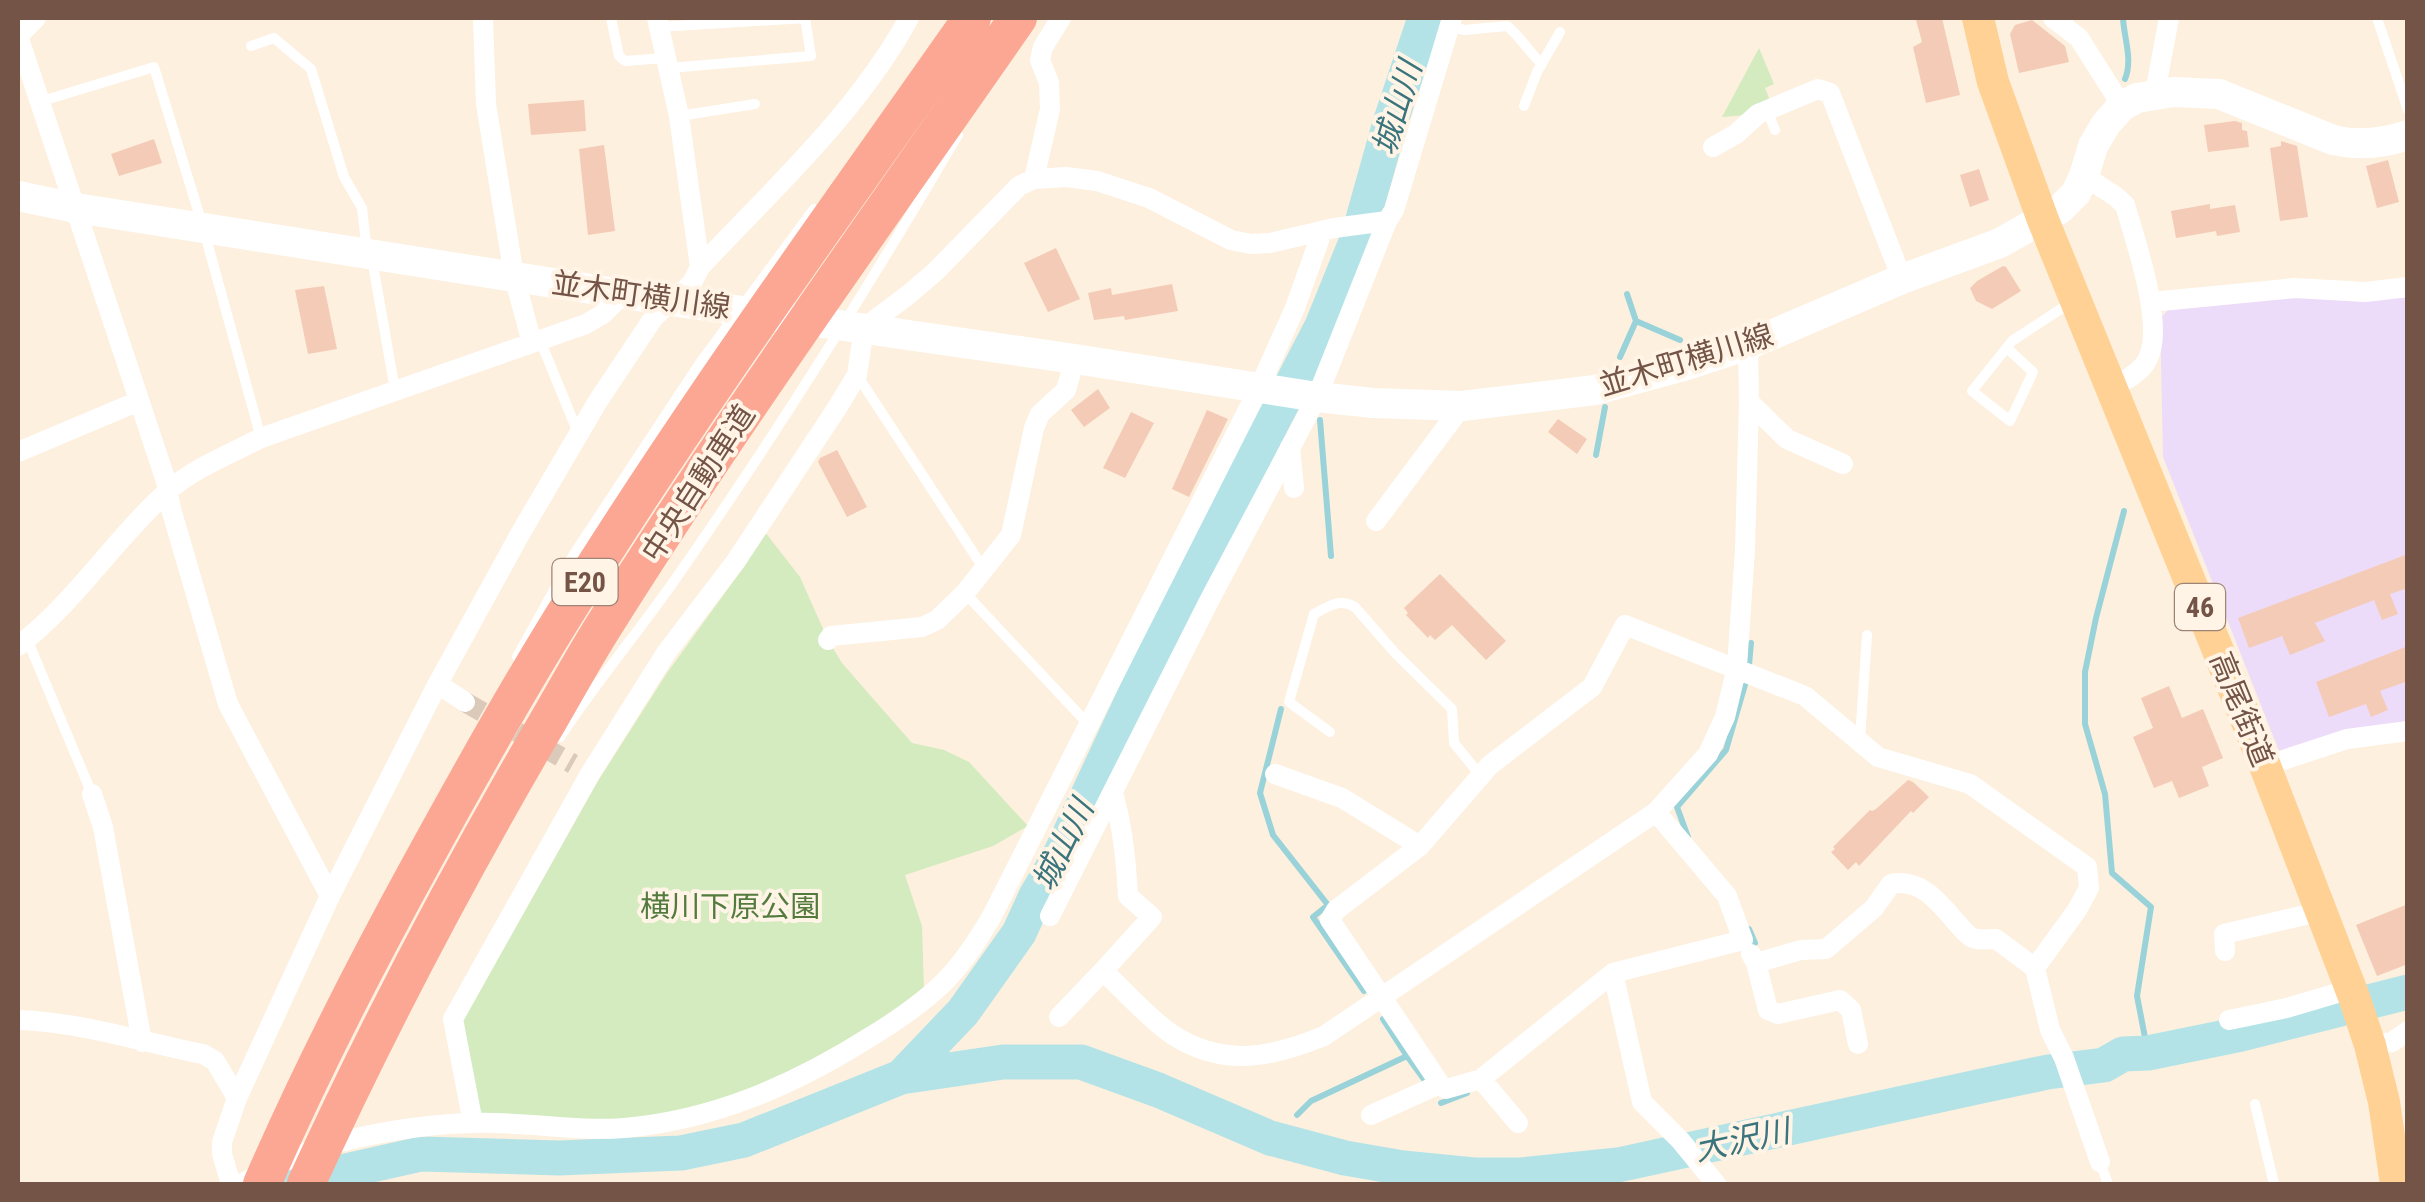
<svg xmlns="http://www.w3.org/2000/svg" width="2425" height="1202" font-family="'Roboto Condensed','Noto Sans JP',sans-serif">
<style>
.education{fill:#eddcf9}
.green{fill:#d3ebbe}
.lines{fill:none;stroke-linecap:round;stroke-linejoin:round}
.stream{stroke:#99d3d9;stroke-width:6}
.river{stroke:#b3e3e7;stroke-width:35}
.building{fill:#f4cbb6}
.street-tunnel{stroke:#dbc9b9;stroke-width:20;stroke-dasharray:20 10;stroke-linecap:butt}
.lane{stroke:#fff;stroke-width:10}
.street{stroke:#fff;stroke-width:20}
.secondary{stroke:#fff;stroke-width:30}
.primary{stroke:#ffd194;stroke-width:32}
.highway{stroke:#fba793;stroke-width:38}
.labels{text-anchor:middle;dominant-baseline:central;stroke-width:8;stroke-linejoin:round;paint-order:stroke}
.shield{fill:#fff4e6;stroke:#9e8476;stroke-width:2.5}
.shield-label{font-size:28px;font-weight:bold;fill:#745446}
.street-label{font-size:30px;fill:#745446;stroke:#fff4e6}
.park-label{font-size:30px;fill:#547b3e;stroke:#fff4e6}
.water-label{font-size:32px;font-style:italic;fill:#3a747c;stroke:#fff4e6}
</style>
<rect width="100%" height="100%" fill="#fdf0df"/>
<path class="education" d="M2295,296L2407,297V721L2347,732L2279,751L2163,457L2160,315H2164L2169,308Z"/>
<path class="green" d="M1759,48L1774,84L1765,88L1773,108L1758,114L1722,117Z
M765,532L800,577L828,640L842,663L912,743L944,750L969,762L1028,826L993,846L905,875L922,926L924,991C834,1061 725,1116 610,1121C567,1122 522,1117 479,1115L463,1020L598,781L667,673L743,568Z"/>
<g class="lines">
<path class="stream" d="M2123,18C2124,38 2133,60 2125,79
M1627,294L1636,321
M1620,357L1636,321L1680,340
M1320,420L1331,556
M1596,455L1605,407
M2124,511L2096,618L2085,672V724L2105,794L2112,873L2151,907L2137,996L2148,1053
M1749,665L1751,643
M1281,709L1260,793L1273,835L1328,905L1313,917L1364,991
M1688,837L1677,807L1726,750L1747,678
M1749,929L1755,943
M1407,1056L1426,1082
M1441,1103L1467,1093
M1297,1115L1311,1101L1407,1056L1383,1019
M1277,1140L1286,1129"/>
<path class="river" d="M901,1077L1003,1062H1081L1158,1090L1270,1138L1345,1158L1403,1168L1474,1175H1521L1618,1165L1977,1087L2048,1072L2104,1065L2123,1054L2148,1053L2241,1034L2408,992
M299,1184L327,1173L341,1172L421,1154L559,1158L681,1153L744,1140L901,1077L963,1012L1019,933L1036,896L1059,857L1165,630L1322,326L1358,237L1390,123L1425,18"/>
</g>
<path class="building" d="M1927,18H1942L1960,95L1926,103L1913,47L1922,42L1916,20Z
M2032,20L2065,46L2069,62L2019,73L2010,34L2015,25Z
M584,100L586,131L531,135L528,104Z
M2235,121L2242,123V130L2247,131L2249,147L2208,152L2204,125Z
M154,139L162,163L119,176L111,154Z
M2281,141L2297,146L2308,217L2280,221L2270,148L2281,146Z
M604,145L615,231L588,235L579,149Z
M2388,160L2399,202L2377,208L2366,166Z
M1979,169L1989,200L1970,207L1960,175Z
M2210,204V209L2235,205L2240,232L2217,236L2216,231L2176,238L2171,211Z
M1056,248L1080,299L1048,312L1024,263Z
M2003,266L2006,267L2021,291L1992,309L1976,301L1970,288L1977,281Z
M1172,284L1178,311L1125,320L1124,316L1094,320L1088,293L1111,288L1112,295Z
M324,286L337,349L308,354L295,290Z
M1098,389L1110,408L1084,427L1071,410Z
M1207,410L1228,419L1189,497L1172,489Z
M1131,412L1154,423L1125,478L1103,468Z
M1558,419L1587,439L1577,454L1548,432Z
M837,450L867,507L847,517L818,462L820,458Z
M2408,554V588L2390,594L2398,614L2382,620L2374,600L2315,623L2325,641L2290,655L2282,636L2249,648L2238,618Z
M1440,574L1506,641L1486,660L1452,625L1435,640L1430,635L1428,638L1406,615L1408,613L1404,608Z
M2408,646V681L2380,691L2388,710L2371,717L2366,704L2329,717L2316,682Z
M2169,686L2182,718L2203,709L2223,758L2202,767L2209,786L2179,798L2172,781L2154,788L2133,737L2153,728L2141,698Z
M1908,780L1913,782L1929,797L1913,813L1911,811L1859,866L1856,862L1848,870L1831,852L1835,849L1833,847L1870,810L1872,811L1876,809Z
M2408,904V964L2377,976L2356,925Z"/>
<g class="lines">
<path class="street-tunnel" d="M465,702L573,764"/>
<path class="lane" d="M611,18L619,56L625,61L665,58
M2377,18L2408,110
M659,27L806,18
M1450,27L1465,30L1507,26C1521,37 1529,52 1542,64
M251,46L274,38L311,69L344,177L362,208L367,252
M669,68L811,56L805,18
M42,101L154,67L203,227L261,438
M1524,106L1537,72L1560,32
M1767,110L1775,130
M679,116L755,104
M372,259L395,390
M540,340L578,433
M2008,349L2033,372L2010,421L1972,391L2012,341L2070,303
M857,375L984,569
M965,593L1088,724
M27,639L92,794
M517,657L574,554L700,363L814,209
M1330,732L1289,702L1314,614C1329,606 1339,598 1355,607L1396,654L1452,709L1454,743L1480,775
M560,737C595,684 635,636 672,584C774,438 868,288 958,135
M1860,739L1867,635
M2255,1104L2274,1184
M2100,1162L2108,1184"/>
<path class="street" d="M483,18L486,104L514,276L532,343
M657,18L679,116L700,267
M2053,18L2079,38L2122,106
M18,36L166,481L171,509L228,704L330,896
M18,36L36,18
M2155,93L2169,18
M1713,147L1736,134L1758,114L1818,89L1830,93L1902,279
M2084,176L2115,196L2125,205C2135,241 2169,334 2144,365C2136,375 2124,381 2112,387
M1034,179L1050,109L1049,83L1040,60L1043,47L1061,18
M2151,302L2295,288L2365,292L2408,287
M1749,402L1787,439L1843,464
M1290,447L1294,488
M18,452L139,401
M1376,521L1462,406
M828,640L831,636L922,627L937,620L965,593L1011,535L1034,428L1040,414L1066,390L1075,359
M18,646C73,605 116,537 168,491C194,468 230,454 261,438L586,324L603,314L623,294
M438,684L465,702
M2265,766L2347,739L2408,731
M1275,774L1342,798L1420,846
M1113,793C1123,828 1126,861 1128,896L1152,917L1103,971C1124,990 1150,1020 1173,1035C1224,1068 1273,1057 1324,1036L1656,812L1708,754L1725,717L1737,667L1745,550L1749,402L1748,345
M92,794L103,827L142,1042
M1656,812L1727,896L1743,940L1613,973L1481,1079L1446,1089L1440,1084L1330,920L1336,910L1420,846L1490,765L1592,687L1625,625L1805,696L1878,757L1970,784L2087,867L2089,888L2077,910L2035,968L1996,939C1989,939 1980,941 1973,938C1966,935 1961,927 1956,922C1938,901 1920,878 1891,884L1874,908L1826,949L1801,950L1756,963
M1050,916L1209,601L1317,397L1387,221
M2225,951L2224,934L2322,911
M1751,954L1756,963L1768,1010L1778,1014L1840,1000L1851,1010L1858,1044
M2035,968L2050,1030L2064,1058L2100,1162
M1613,973L1642,1102L1680,1140L1716,1184
M1059,1017L1103,971
M18,1020C81,1022 142,1042 203,1054L215,1061L237,1098
M2229,1020L2287,1008L2351,989
M2370,1045L2392,1042L2408,1031
M1481,1079L1518,1123
M1371,1115L1440,1084
M473,1123L453,1019L590,774L666,653L736,561L837,408L857,375L864,328L908,295L935,272L1019,186L1034,179L1066,177L1097,181L1149,198L1231,240L1251,244L1270,243L1334,228L1387,221L1394,210L1452,18
M231,1184L222,1154V1142L237,1098L330,896L436,687L520,534L598,401L654,317L692,283L700,267C774,188 857,113 909,18
M241,1184C261,1174 281,1162 302,1154C350,1136 421,1124 473,1123C523,1121 574,1132 624,1128C714,1120 794,1085 870,1037C898,1020 925,1002 948,978C966,959 979,938 992,916L1259,388L1295,308L1322,232"/>
<path class="secondary" d="M18,196L76,208L623,294L1075,359L1317,397L1373,403L1462,406L1595,390L1687,365L1748,345L1902,279L2000,243L2060,209L2076,193L2084,176L2093,146L2106,124L2122,106L2137,98L2173,92L2219,94L2333,140C2359,146 2382,144 2408,135"/>
<path class="primary" d="M1978,18L1993,82L2043,220L2265,766L2354,997L2370,1045L2384,1102L2396,1184"/>
<path class="highway" d="M262,1184C309,1076 363,970 420,866C468,778 517,690 571,604C696,403 836,212 972,18
M306,1184C376,1031 455,881 540,735C562,698 582,660 605,624C735,417 879,218 1018,18"/>
</g>
<g class="labels">
<g class="shield">
<rect x="552.5" y="559" width="65" height="46" rx="8"/>
<rect x="2175" y="584" width="50" height="46" rx="8"/>
</g>
<g class="shield-label">
<text x="585" y="582">E20</text>
<text x="2200" y="607">46</text>
</g>
<g class="street-label">
<text transform="translate(641 295) rotate(8)">並木町横川線</text>
<text transform="translate(1686 360) rotate(-17)">並木町横川線</text>
<text transform="translate(698 483) rotate(-57)">中央自動車道</text>
<text transform="translate(2242 709) rotate(68)">高尾街道</text>
</g>
<g class="park-label">
<text x="730" y="906">横川下原公園</text>
</g>
<g class="water-label">
<text transform="translate(1397 108) rotate(-73)">城山川</text>
<text transform="translate(1063 845) rotate(-64)">城山川</text>
<text transform="translate(1742 1140) rotate(-12)">大沢川</text>
</g>
</g>
<rect width="2425" height="1202" fill="none" stroke="#745446" stroke-width="40"/>
</svg>
